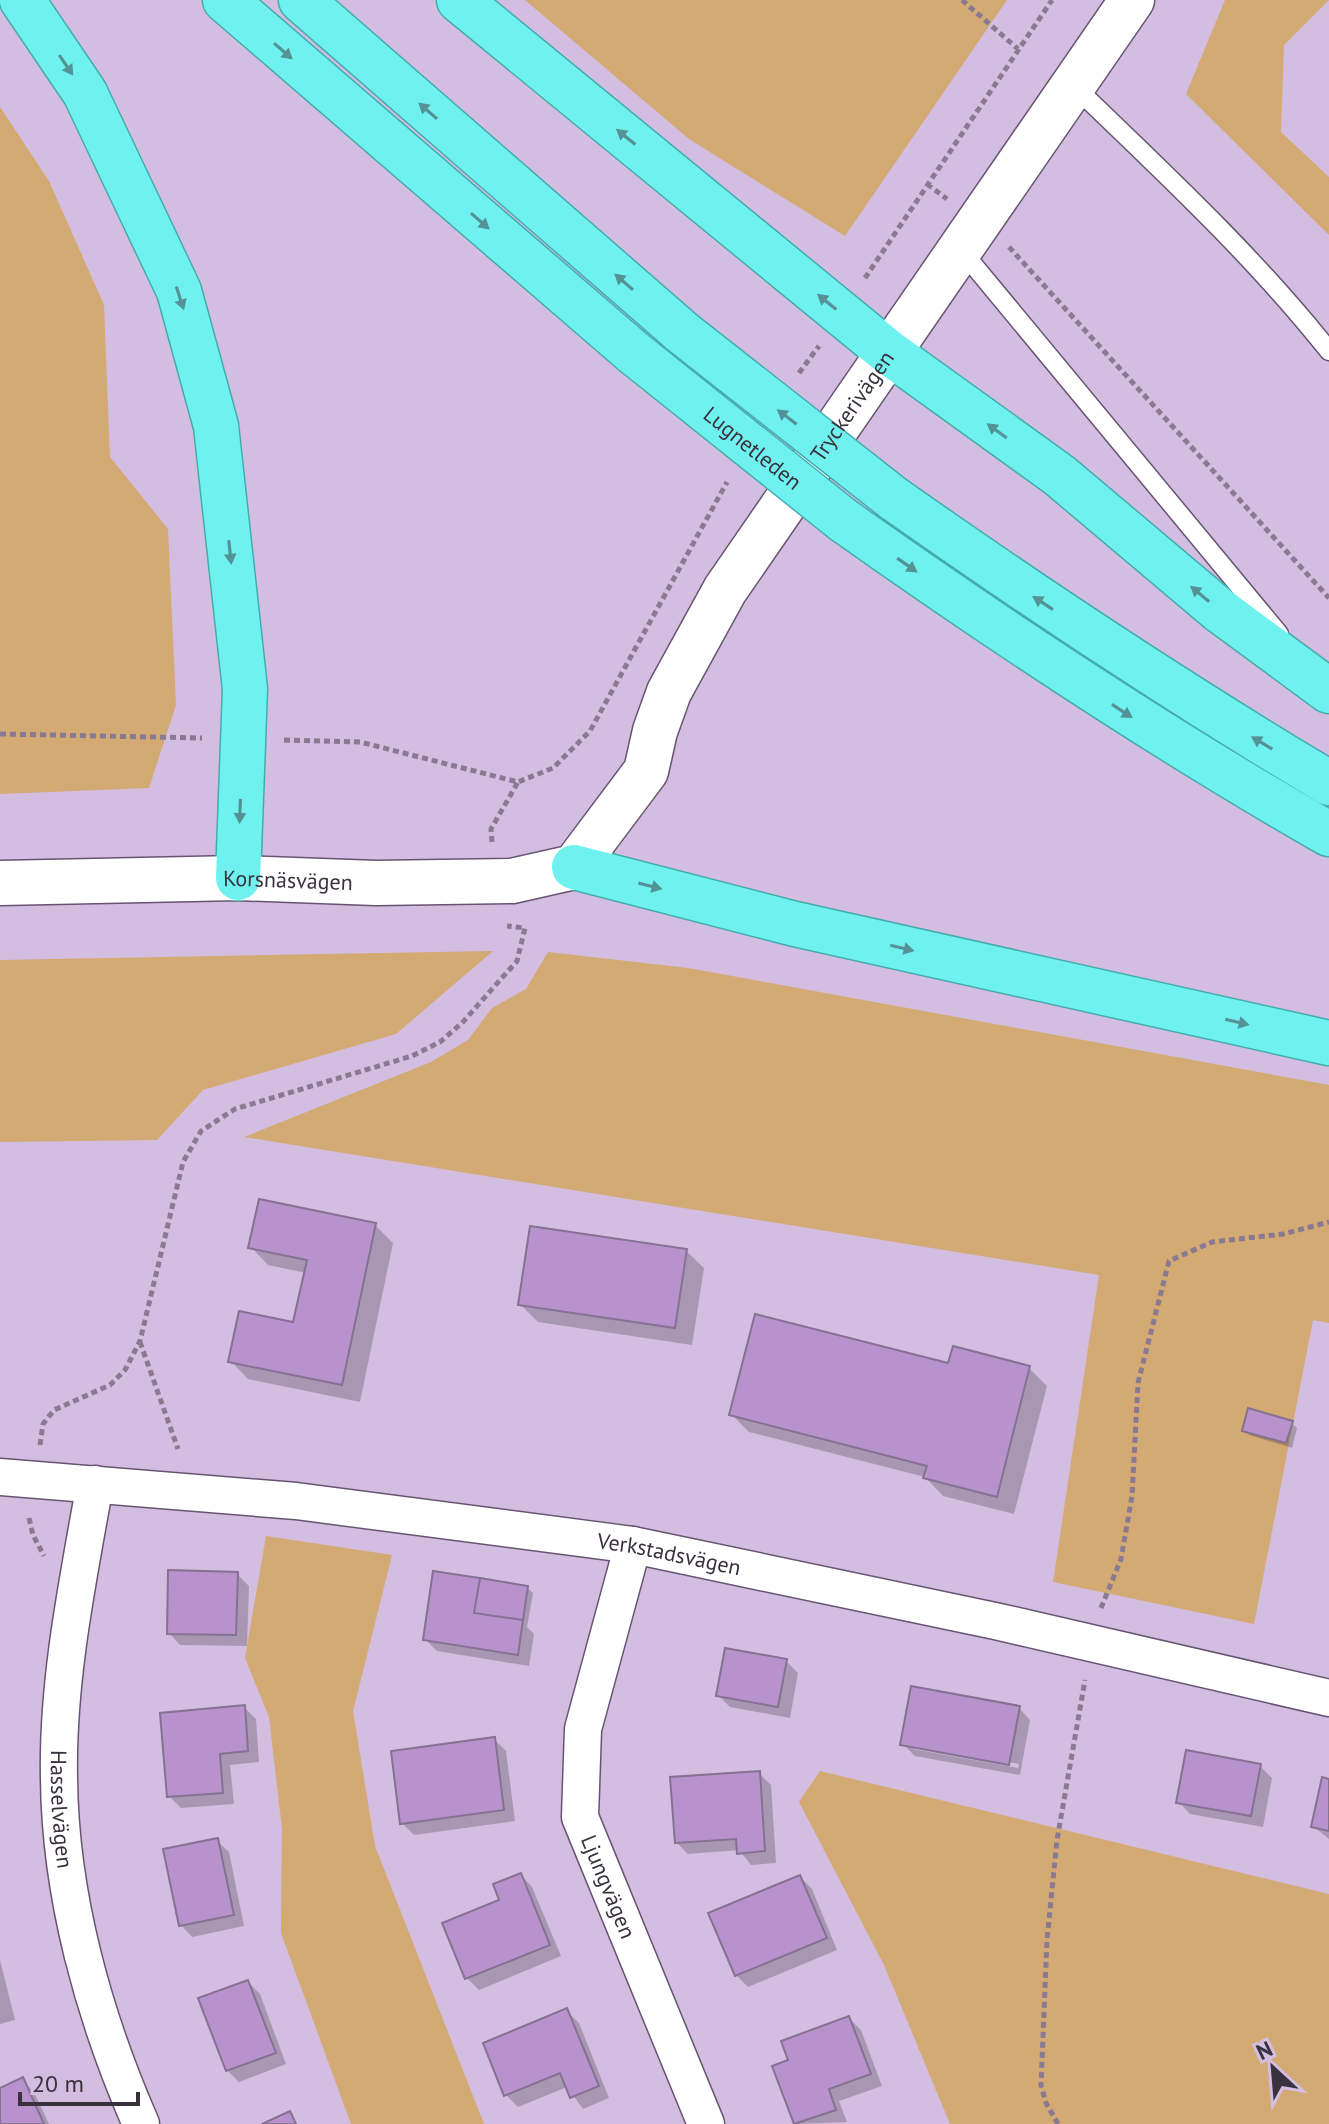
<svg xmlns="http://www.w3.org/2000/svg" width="1329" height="2124" font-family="'PT Sans',sans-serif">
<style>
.green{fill:#d3aa74}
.shadow{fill:#0003;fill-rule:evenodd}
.building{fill:#b892cd;stroke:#857191;stroke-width:2}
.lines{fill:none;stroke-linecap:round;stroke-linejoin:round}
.service-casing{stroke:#675472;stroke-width:21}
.minor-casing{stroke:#675472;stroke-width:39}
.tertiary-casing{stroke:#675472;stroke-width:47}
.trunk-casing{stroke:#45acae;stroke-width:47}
.path{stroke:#897a92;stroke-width:5;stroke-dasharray:6 4;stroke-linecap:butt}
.service{stroke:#fff;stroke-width:18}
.minor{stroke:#fff;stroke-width:36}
.tertiary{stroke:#fff;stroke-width:44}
.trunk{stroke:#6ff2ef;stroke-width:44}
.trunk-bridge-casing{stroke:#45acae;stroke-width:47;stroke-linecap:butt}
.trunk-bridge{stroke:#6ff2ef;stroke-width:44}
.oneway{fill:#549296}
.labels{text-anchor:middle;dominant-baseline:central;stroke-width:6;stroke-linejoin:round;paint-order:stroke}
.street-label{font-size:22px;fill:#39313e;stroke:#d3bde0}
</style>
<rect width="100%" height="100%" fill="#d3bde0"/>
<path class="green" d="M525,0H1007L845,236L689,139Z
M1225,0H1329L1284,45L1281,132L1329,177V235L1186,94Z
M0,107L49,181L104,305L110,457L168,529L176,705L149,788L0,794Z
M493,951L396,1034L203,1090L157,1140L0,1142V960Z
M548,952L688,968L1329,1085V1323L1313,1320L1254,1624L1053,1582L1099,1275L244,1137L431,1062L468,1040L492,1008L526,989Z
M266,1536L392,1555L353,1711L375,1846L484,2124H351L281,1933L282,1829L269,1717L245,1658Z
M820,1771L1329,1894V2124H950L884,1965L799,1802Z"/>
<path class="shadow" d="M375,1225L393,1243L360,1402L248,1379L231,1361L295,1324L306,1273L268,1265L251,1247Z
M686,1251L704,1268L692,1345L538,1322L520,1304Z
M950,1365L1029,1368L1047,1386L1014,1514L943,1496L925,1477L749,1432L732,1415Z
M1292,1423L1297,1428L1292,1448L1249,1435L1244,1430Z
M237,1574L249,1586L247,1646L180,1645L169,1633Z
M527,1588L533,1593L527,1627L534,1634L529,1666L437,1651L425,1639Z
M786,1661L798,1673L790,1718L730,1707L718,1695Z
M244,1707L256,1719L259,1762L230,1765L234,1804L181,1808L169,1796Z
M1019,1708L1030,1720L1020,1775L915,1756L903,1744ZM913,1745L1019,1764L1018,1768L913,1749Z
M494,1739L506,1751L515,1821L414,1835L402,1823Z
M1260,1766L1272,1778L1263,1827L1190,1814L1179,1802Z
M759,1773L771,1785L776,1863L751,1865L739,1850L688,1854L676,1842Z
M1329,1781V1839L1313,1826Z
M217,1841L229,1852L244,1926L192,1937L181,1925Z
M521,1875L532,1887L561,1956L479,1990L467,1978L445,1924L502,1901Z
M800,1877L812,1889L837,1950L748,1987L736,1975Z
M0,1960L15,2020L0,2024Z
M248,1982L260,1994L286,2064L239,2082L227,2070Z
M567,2011L579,2023L609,2098L583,2109L567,2087L518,2107L506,2095Z
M849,2018L861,2030L882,2086L839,2101L847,2122L796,2124L775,2067L790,2061Z
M22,2080L34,2092L49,2124H0V2090Z"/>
<path class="building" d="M259,1199L376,1223L342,1385L228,1362L239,1311L293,1322L307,1260L248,1248Z
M530,1226L687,1249L675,1328L518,1305Z
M755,1314L948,1363L953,1346L1030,1366L997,1497L923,1478L927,1466L729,1415Z
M1248,1408L1293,1421L1286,1443L1242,1431Z
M168,1570L238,1572L236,1635L167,1634Z
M433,1571L480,1578L474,1613L523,1620L518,1655L423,1640Z
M480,1578L528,1586L523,1620L474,1613Z
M725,1648L787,1659L778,1707L716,1696Z
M911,1686L1020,1706L1009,1765L900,1745Z
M245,1705L248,1751L220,1754L223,1793L167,1797L160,1713Z
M495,1737L504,1810L400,1824L391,1751Z
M1186,1750L1261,1764L1251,1816L1176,1803Z
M760,1771L765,1851L737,1854L736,1839L675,1843L670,1777Z
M1322,1777L1329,1779V1831L1311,1827Z
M218,1838L234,1915L179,1926L163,1849Z
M521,1873L550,1945L465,1979L442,1923L499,1900L493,1884Z
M800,1875L827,1938L735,1976L708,1913Z
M248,1980L276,2053L226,2071L198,1998Z
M567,2008L599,2086L570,2098L560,2073L504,2096L483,2043Z
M849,2016L871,2074L829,2089L836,2110L794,2124L772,2066L788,2060L781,2041Z
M23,2077L44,2124H0V2088Z
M290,2111L296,2124H262Z"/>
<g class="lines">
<defs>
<path id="service" d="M1073,85C1161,170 1253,255 1329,351
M961,250L1279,634"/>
<g id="minor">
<path id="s1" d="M0,1477L296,1501L633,1545L995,1621L1329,1698"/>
<path id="s2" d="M95,1484C78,1580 57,1680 59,1778C60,1896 94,2017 141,2124"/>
<path id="s3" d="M633,1545L583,1729L580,1817L706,2124"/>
</g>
<g id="tertiary">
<path id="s4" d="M0,883L238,878L376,883L512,881L574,867L646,771L655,731L669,692L725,590L1132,0"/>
</g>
<path id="trunk" d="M22,0L85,93L179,291L216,426L245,689L238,878
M225,0L634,353
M301,0L683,333
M459,0L887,351L1059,475L1219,610L1329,691
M893,498C1035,598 1180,694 1329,783
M843,520C1001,632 1161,738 1329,834
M574,867L795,924L1329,1043"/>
</defs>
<use href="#service" class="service-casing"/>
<use href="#minor" class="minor-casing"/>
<use href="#tertiary" class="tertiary-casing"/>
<use href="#trunk" class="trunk-casing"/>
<path class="path" d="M962,0L1018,49
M927,184L947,199
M1009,247L1329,598
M865,278L1052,0
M799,373L819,346
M0,734L202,738
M284,740L360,742L518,782L553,768L590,731L727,482
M492,842L491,829L518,782
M140,1342L178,1449
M40,1445L43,1424L54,1410L110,1385L125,1370L140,1341L183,1162L201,1131L235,1109L412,1056L440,1042L462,1023L517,961L525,928L507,926
M29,1518L33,1535L44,1556
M1101,1608L1121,1559L1132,1496L1138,1383L1169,1261L1212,1242L1283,1234L1329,1222
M1058,2124L1046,2103L1041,2085L1047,1940L1057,1840L1085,1680"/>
<use href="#service" class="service"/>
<use href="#minor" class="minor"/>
<use href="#tertiary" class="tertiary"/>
<use href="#trunk" class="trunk"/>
<defs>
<g id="trunk-bridge">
<path d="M683,333L893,498"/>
<path id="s5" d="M634,353L843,520"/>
</g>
</defs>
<use href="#trunk-bridge" class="trunk-bridge-casing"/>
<use href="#trunk-bridge" class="trunk-bridge"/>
</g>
<defs><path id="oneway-solid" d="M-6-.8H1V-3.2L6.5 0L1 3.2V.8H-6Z" transform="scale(2)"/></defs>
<g class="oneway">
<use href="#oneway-solid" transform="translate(283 51) rotate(41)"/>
<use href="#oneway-solid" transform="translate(66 65) rotate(56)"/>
<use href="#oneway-solid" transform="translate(428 111) rotate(-139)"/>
<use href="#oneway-solid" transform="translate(626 137) rotate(-141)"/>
<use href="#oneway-solid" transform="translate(480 221) rotate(41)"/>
<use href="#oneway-solid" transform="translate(624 282) rotate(-139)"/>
<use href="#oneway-solid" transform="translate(180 298) rotate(72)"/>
<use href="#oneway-solid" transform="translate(827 302) rotate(-141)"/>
<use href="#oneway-solid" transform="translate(787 417) rotate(-143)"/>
<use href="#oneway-solid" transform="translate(997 431) rotate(-144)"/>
<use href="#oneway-solid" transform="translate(230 552) rotate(84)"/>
<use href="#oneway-solid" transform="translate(907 565) rotate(35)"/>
<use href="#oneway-solid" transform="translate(1200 594) rotate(-140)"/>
<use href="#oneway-solid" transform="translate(1043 603) rotate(-147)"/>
<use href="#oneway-solid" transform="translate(1122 711) rotate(33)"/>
<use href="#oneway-solid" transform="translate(1262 743) rotate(-149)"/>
<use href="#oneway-solid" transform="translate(240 811) rotate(92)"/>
<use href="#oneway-solid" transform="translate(650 886) rotate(14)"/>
<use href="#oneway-solid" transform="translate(902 948) rotate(13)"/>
<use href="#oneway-solid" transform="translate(1237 1022) rotate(13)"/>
</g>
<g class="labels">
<g class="street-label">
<text stroke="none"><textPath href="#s4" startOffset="1118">Tryckerivägen</textPath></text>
<text stroke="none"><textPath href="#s5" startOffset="152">Lugnetleden</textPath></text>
<text stroke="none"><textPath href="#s4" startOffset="288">Korsnäsvägen</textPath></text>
<text stroke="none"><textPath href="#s1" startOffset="674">Verkstadsvägen</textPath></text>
<text stroke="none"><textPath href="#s2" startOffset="328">Hasselvägen</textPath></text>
<text stroke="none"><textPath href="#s3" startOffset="354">Ljungvägen</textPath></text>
</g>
</g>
<g transform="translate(1273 2068) rotate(334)" stroke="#d3bde0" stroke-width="6" paint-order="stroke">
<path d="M0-6L14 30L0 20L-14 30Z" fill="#39313e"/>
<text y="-12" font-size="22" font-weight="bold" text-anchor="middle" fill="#39313e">N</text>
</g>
<path d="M20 2092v12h118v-12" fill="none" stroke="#39313e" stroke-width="4"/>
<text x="32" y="2092" font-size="24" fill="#39313e" stroke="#d3bde0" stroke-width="6" paint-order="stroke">20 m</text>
</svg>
